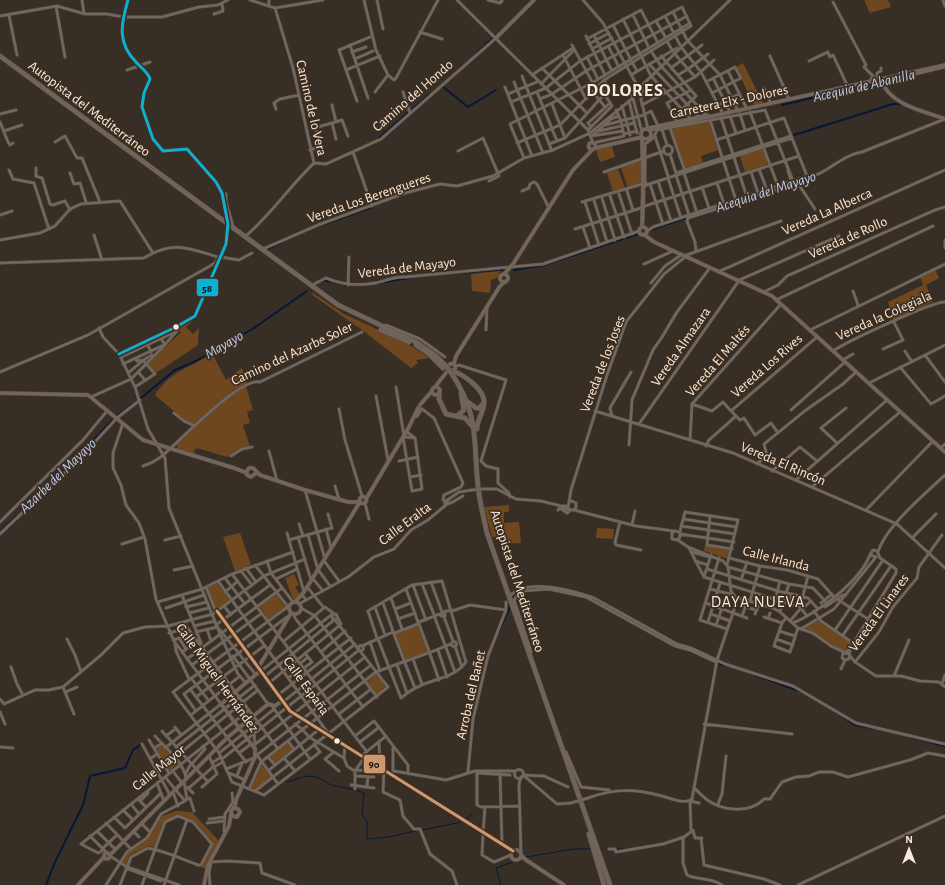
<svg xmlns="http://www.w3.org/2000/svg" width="945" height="885" font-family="'Alegreya Sans',sans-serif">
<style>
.green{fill:#6f471e}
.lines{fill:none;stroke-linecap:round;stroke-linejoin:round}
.stream{stroke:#051838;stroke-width:1}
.canal{stroke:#051838;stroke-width:2}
.minor-casing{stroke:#544c46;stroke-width:3.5}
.major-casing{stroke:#544c46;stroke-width:4.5}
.highway-casing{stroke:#544c46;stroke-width:5.5}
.minor{stroke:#72675d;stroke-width:2.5}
.major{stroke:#736559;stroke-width:3.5}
.highway{stroke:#70645a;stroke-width:4.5}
.minor-bridge-casing{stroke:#544c46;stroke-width:3.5;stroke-linecap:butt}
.highway-bridge-casing{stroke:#544c46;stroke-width:5.5;stroke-linecap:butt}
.minor-bridge{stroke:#72675d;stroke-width:2.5}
.highway-bridge{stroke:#70645a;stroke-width:4.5}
.bus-1-casing{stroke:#3f2e1e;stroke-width:6}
.bus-2-casing{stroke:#3f2e1e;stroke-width:6}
.bus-1{stroke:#cd976f;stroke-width:3}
.bus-2{stroke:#0dafd3;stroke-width:3}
.bus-dot{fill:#f6ebe1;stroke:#3f2e1e;stroke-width:1.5}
.labels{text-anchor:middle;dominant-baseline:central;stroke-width:3.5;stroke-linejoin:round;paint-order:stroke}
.street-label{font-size:14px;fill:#f6ebe1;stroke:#3f2e1e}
.water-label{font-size:15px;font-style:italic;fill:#b5d0f8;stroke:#3f2e1e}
.quarter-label{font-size:16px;letter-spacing:1px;fill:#f6ebe1;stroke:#3f2e1e}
.district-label{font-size:18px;font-weight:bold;letter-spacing:1px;fill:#f6ebe1;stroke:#3f2e1e}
.line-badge{stroke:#3f2e1e;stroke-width:1.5}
.pale-badge-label{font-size:11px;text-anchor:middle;font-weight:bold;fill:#111}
</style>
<rect width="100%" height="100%" fill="#372e26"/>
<path class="green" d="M864,0H888L891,7L870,13Z
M743,63L763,103L754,106L736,67Z
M708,121L718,150L701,156L703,163L685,169L672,129Z
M612,146L615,157L600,162L596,150L598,148Z
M762,148L768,164L745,172L740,156Z
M641,161V184L628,189L621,167Z
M618,169L625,188L613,192L607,173Z
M935,269L939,278L926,285L933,302L893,320L888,302L923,285L920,277Z
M500,271L497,278L491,280L490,293L472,291L471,274Z
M313,293L344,314L407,343L429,358L416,360L418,363L411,368L357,326H356L311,294Z
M192,318L194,320L186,327L193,334L199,328L198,345L156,373L148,364L183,330L180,332L176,326Z
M212,353L226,380L242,368L247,384L234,390L195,425L184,420L155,395C171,370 189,369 212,353Z
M246,386L253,410L247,412L250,423L243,425L250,447L240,450L227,457L197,448L194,450L195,454L179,450L176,444L232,394Z
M509,505V512H504V523L519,522L521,543L505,544L504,536L492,537L484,507Z
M597,528L614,529L613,539L596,538Z
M240,533L251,565L235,571L223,537Z
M705,545L730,550L728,559L704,551Z
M294,574L299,585L295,587L300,595L296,600L293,599L285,578Z
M217,583L230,600L217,610L207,587Z
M276,594L285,607L268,619L259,606Z
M819,620L852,642L848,650L842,651L813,632L804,629Z
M418,625L428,652L405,660L395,634Z
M376,674L387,686L376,695L367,682Z
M287,742L293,750L275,764L269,757Z
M161,744L178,764L169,771L155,748Z
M261,764L271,777L255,790L250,789Z
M176,811L192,812L219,841L206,869L201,867L213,842L195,822L177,815L163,822L155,847L149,846L130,855L126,865L121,863L127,853L147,839L162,816Z"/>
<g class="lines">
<path class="stream" d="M304,776L317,777L331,785
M286,781L288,782L302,777
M332,785L355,790
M356,790L364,793L362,815L367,821V839L389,837L419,830
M465,820L472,814
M422,830L462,822
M641,846L650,845
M615,849H624
M526,857L573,849H590
M501,885L496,868L515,861"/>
<path class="canal" d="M477,53L493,38
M442,86L468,107L496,90
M782,105L883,81
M794,135L893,104H901
M378,139L429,95
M815,177L842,161
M796,182L809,179
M762,193L790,184
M325,224L373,207
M650,230L689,217
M267,249L282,242
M514,270L544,265L638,234
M458,273L507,269
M322,281C329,279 343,286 353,285
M379,283L414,277
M141,398L175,370L196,361L254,328L307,291
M117,416L138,400
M50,485L114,419
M0,532L17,516
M590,598L633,622
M499,631L517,591
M718,663L726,666
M755,675L799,691
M833,710L855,725L872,728
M911,737L945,746
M46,885L55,862L83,805L90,776L125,768L133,750L140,745"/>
<defs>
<path id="minor" d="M82,0L84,13
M128,0C121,24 117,43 136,62C140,67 148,72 150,79L144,93L142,107L153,139L163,151L182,148L188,151L218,186L223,196L227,218
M250,0L275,8L323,0
M269,0V6
M364,0L376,50L388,75L375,92
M377,0L383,29
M457,0L588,130L593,143
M488,0L500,3L502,1L501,0
M583,0L603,23L639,89
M943,0L945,6
M833,2L866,65L864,67L873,76L870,81
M56,6L65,57
M275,8L293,68L314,163
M673,12L687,40L720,75L738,111
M214,14L223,11L222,4
M9,15L17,55
M633,15L649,48
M0,16L57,6L85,14H107L123,17H162L199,7L218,5L228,0
M665,16L681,47L701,72L723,114
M623,19L651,76L692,120
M656,21L666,38
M613,25L631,60
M420,32L442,39
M594,35L612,71
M586,36L605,75
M587,39L641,10L658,43
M667,41L672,50
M589,44L609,33
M350,45L368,98
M572,45L596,89
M608,46L619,67
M592,49L612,38
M651,51L661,66L706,115
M352,52L366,47
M674,53L695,77
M563,55L586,99
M661,56L696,96L675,116
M770,56L789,99
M587,57L598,79
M355,59L373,51
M809,61L828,52L830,57L833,55L848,87
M632,62L637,71
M649,64L699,117
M542,68L587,113
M671,68L702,45
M127,70L150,62
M346,70L380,56
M728,71L747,109
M388,75L394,80L396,78L438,0
M532,75L573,48
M631,75L677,48
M678,75L688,69L708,54
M522,76L552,151
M713,78L730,112
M877,80V73L881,71V68
M514,82L543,153
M706,82L735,67L741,78L712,93
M882,82L945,67
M541,84L574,50
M505,87L532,156
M764,88L771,104
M643,91L641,99L648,129
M643,91L658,84
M403,92L410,113
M537,92L557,141
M593,92L605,107
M508,94L539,81
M540,99L552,94L586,71L687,16
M357,101L339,50L370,37
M629,101L637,133
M511,102L546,88L580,61L682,7L691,26L604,80L560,125L517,143
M552,104L565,138
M332,105L336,122
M642,105L695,77L714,60
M718,105L739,94
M622,106L630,135
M276,109L274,103L280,99L299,95
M750,112L778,186
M0,114L16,110
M740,114L745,130
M730,116L736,133
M721,118L747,197
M610,119L619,116
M710,120L736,200
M0,122L8,142L10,145L13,143
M677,122L667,103L691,90
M332,123L336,139
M605,125L644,115L651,111L658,126
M591,127L588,123L610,103
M647,128L708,115
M670,128L685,171
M662,129L667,145
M588,130L612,106L599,85
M4,131L22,125
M599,131L634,123
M642,132L632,95L730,0
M624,134L637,131
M593,135L611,119
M591,136L623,131
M655,136L668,176
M716,140L784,118L807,176
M55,142L65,136L77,158H82L100,202
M593,143L624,136L621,121L616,110
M549,144L565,138L609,89L604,80
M663.5 150a4.5 4.5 0 1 1 9 0a4.5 4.5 0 1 1-9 0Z
M310,150L321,146L316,129L318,127L342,120L348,136
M458,151L483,138L499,176L489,181
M353,152L372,206
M670,154L676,173
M524,158L510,124L592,83L690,23
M314,163L326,164L381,139L496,38
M36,168V176L42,178L50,204L53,205L65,201L70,210
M759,169L767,190
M9,170L13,179L34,183L49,229
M788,171L791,180
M604,172L664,151
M679,172L791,136
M751,172L758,193
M70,173L74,184L80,183L86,202
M684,173L697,213
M676,175L689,215
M668,178L681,218
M658,181L671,221
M797,182L815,209
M645,183V144L654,137L657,130L765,110L793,181
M717,183L724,204
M650,184L663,224
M646,185L792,138
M702,187L709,208
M522,191L529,188L530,184L534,182L537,184L549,208
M627,191L633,210
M222,193L226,194V202L233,226
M619,194L632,234
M610,196L624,237
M602,198L615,240
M594,200L607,242
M582,202L642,184
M585,202L599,245
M645,206L799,156
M0,215L12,211
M643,222L644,191
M583,227L590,248
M575,229L641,208
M647,231L653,227L807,176L809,178C829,172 842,155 862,152L945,119
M94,235L102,260
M247,235C272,213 290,186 314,163
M0,240L40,233L55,226L70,209L81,204L120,201L153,253
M945,240V248
M263,249L318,225L405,193L440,184L457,186L493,176L524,158L553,150L590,133L633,98
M696,251L695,242L687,221L688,218L797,183
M684,256L781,221
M221,257L239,260L252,253
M0,263L144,258C173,240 188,248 218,257L216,262L210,266L88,335L0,372
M644,264L673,251
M718,272L945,170
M737,281L839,236
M651,283L665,266L681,255
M312,285L326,278C342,285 358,286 375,283C386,281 394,276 405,277L543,264L639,231
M348,285L349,257
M853,291L858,305
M764,292L778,285L787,276L935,210L945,207
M776,300L933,226
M386,325L420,339L445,357
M99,328L103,337L119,354L135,387L148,429L165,458L169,508L220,634L238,674L246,683
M486,330L487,308
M810,330L945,264
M159,335L165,345
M146,341L151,352
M883,349L903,340L894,322
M833,351C846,342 933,301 945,302
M905,351L912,362
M119,354L176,327L195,316L221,258L228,235
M925,355L945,382
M121,357L177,331
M135,358L137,361L140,360
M843,360L853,354
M123,364L164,345
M455,367L459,365L506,380L481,461L486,466L498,469V483L509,493L510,497
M900,367L931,404L945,396
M138,372L145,380
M128,373L145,359L152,355
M869,383L945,345
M135,387L155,374L143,360
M396,387L404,436
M376,396L388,460
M91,397L131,379L162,348L177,331
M692,404L712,411L723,402L731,411
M339,409L345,440L362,496
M422,409L434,418L463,483L461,487L444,495L443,500
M791,410L845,362
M595,411L733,453L897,524L945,568
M174,413L184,421L195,426
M612,416L610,408L631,372
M736,416L740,420L744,418L755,435L771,423L778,433
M123,423L113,453V468L121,485L126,505L139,523L145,539L156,599L174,641L221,704L165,748
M639,424L738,282
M407,432L415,438L422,489L412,491L403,437L415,438
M690,440L692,404L781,304
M837,443L821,428L846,408
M629,445L632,400L653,350L662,337L677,312L709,269
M706,446L709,440L736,416L731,411L817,337
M941,448L945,444
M269,451L277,481
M231,456L242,449L252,447
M399,461L418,457
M757,464L767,455L764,444L806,410L843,384L856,372
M143,466C149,464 157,460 162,456C179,442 240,377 260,382L362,332
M772,471L800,447L817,461
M410,477L421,475
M796,480L887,400
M335,486L339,499
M812,487L900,412
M483,489H497L516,499L541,501L561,506H567
M305,490L325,559
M445,501H448V504H445Z
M446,501L459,492L472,490
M569,502L571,490L607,375L626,322L664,274L685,257
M365,503L369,519
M448,503H451L463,496
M561,508L573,510L576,508V503L572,501L569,502L568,508
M558,510L560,508L567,513L571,510
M574,510L636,526L674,531
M866,510L933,441
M710,516L707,545L732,549
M683,519L736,527
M0,522L83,440L107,411
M620,522L615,542L616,545L641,550
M299,524L303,536
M632,525L635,511
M681,526L735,534
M326,529L331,548
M287,533L304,592
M680,533L676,531L672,532V539L677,540L680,537V531L685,512L738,520L727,565
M0,534L80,458L117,418L140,400
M680,534L734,542
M308,535L318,570
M298,537L311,580
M912,538L936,514
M165,540L181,536
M289,540L332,528L328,514
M678,540L688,547L723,561L728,567L731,591L736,598
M122,544L144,537
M689,548L704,577
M692,552L710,557
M878,552C886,526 925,494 945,475
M719,558L700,620L727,629
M729,558L760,566L787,570L818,579L834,597
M267,561L271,573L293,602
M695,561L708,565
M325,562L339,581
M255,565L289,608
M728,567L789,584L813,588L826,602
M246,568L256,582
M707,569L778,591L808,598L818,609
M174,570L193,566
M241,571L252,585
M319,571L330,586
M232,574L367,752
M704,577L800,607L807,616
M704,577L711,555
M225,578L245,604
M276,579L297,569
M314,580L323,591
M741,580L747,562
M218,581L328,733
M431,582L442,612
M422,584L435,617
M413,585L426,620
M206,587L216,612
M204,588L232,574L293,552
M308,588L324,608
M406,589L418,622
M710,589L734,595
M225,592L238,581
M182,595L201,643
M303,596L306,600
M510,596C526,577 574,591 594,598L677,644L691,648L725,664L793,686L856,723L945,744
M735,597L773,608L780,612L798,628L813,633L831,646L844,652
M391,598L402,629
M837,599L868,619
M750,601L760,566
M158,602L202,589
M383,603L393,631
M706,603L747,618
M821,603L832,594
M299,604L348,577L374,557L394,549L411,530L428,520L447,504
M789,604L792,594
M290,605L173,692L219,753L232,782L264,795L320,752L314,744
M224,606L231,615
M186,607L207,602
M375,607L385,635
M745,607L757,610
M800,607L808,576
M825,607L843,595H846
M166,608L204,595
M301,608L315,616L377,697
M773,608L780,581
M395,609L411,603
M506,609V602
M802,609L811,601
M217,611L258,667
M452,611L470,605L506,610L488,656L473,719L468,772
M814,611L821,621L853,643
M445,612V616H441L442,612L452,610
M780,612L789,584
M189,613L209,608
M294,614L295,618L363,707
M711,614L730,621
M755,614L759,604
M742,616L748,600
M444,617L453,641
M764,617L782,623
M337,618L333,620L332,615L336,614L341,624
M435,618L455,672
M768,618L770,613
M786,618L782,623L774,646L790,652L798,628
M398,619L415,613
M335,620L358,649
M790,621L801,608
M183,622L278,749
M419,622L440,614
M708,622L720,583
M793,623C819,612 859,582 870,555
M419,624L429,651
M716,625L727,594
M194,626L215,621
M207,629L211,641
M801,629L834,609L876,557
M835,630L883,560
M779,631L795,636
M196,632L217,627
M169,633L187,628
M395,633L418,624
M394,634L404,660
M843,635L891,566
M186,636L192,644
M179,638L186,649
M377,638L368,611L412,585L442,581L466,662C455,677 438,678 422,685C414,688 407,693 401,698L378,639
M67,639L75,655L81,672
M776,639L793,645
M173,640L192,634
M284,641L325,607L333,613
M451.5 644a2.5 2.5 0 1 1 5 0a2.5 2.5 0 1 1-5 0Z
M370,642L380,671
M175,643L176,651L189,679
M358.5 648a2.5 2.5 0 1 1 5 0a2.5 2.5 0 1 1-5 0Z
M362,646L393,632
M455,646L462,667
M438,650L447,677
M182,652L198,641
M321,652L345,631
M431,652L451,644
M531,652L514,600L520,591L549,589L586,597L675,646L690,650L716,662
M846,652L850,649L896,573V569L880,558L877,551L873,550L870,555L876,557
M430,654L439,680
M849,654L843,653L842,658L845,660L849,659L850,650
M233,656L268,704
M850,656L855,662L876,676H901L920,681L939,682L945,687
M187,659L282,588
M413,659L422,684
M406,661L428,653
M855,662L879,632L893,607L917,578L919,567L942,535
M301,663L308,657
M405,663L415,688
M192,665L262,613
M397,665L407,693
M11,667L17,684L23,695
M304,668L312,662L305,653
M841,669L845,660
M261,671L331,615
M256,675L216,625L270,585
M894,676L909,640
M264,677L334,620
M191,678L209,701
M288,678L303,667
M269,683L340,625
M942,684L945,675
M63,687L74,714
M190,689L246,762
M227,691L230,696
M66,692L77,687
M278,695L351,638
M196,697L264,646
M0,699L4,704L35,690H49L63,687L101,655L123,633L145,627L168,626L213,614L264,576L305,559
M283,702L355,644
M272,706L310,759
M196,711L184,694L287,617
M0,712L5,724
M339,714L371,689
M191,715L240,676
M295,724L303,730L309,737L344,758
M704,724L792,734
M175,727L181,735
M162,731L208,782
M254,734L255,744
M155,736C165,747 184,763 186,778
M166,736L174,730
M355,736L374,721L408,765V772
M149,740L169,773
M288,741L293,748
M379,741L380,768
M360,742L378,728
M142,744L170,795
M253,746L365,657
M0,747L13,748
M176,747L255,685
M154,748L161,744
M334,752L325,759L339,771
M566,752L581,787L609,790
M219,753L273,710
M239,753L251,744
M257,755L371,665
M257,755L278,784
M361,756L385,737
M268,757L275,765
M174,758L258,690
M284,758L295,771
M344,758L347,766L353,770L384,771L383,792L400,800L403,816L414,829H420L430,854L452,871L457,885
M344,758L345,746
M150,759L157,754
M222,759L359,650
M212,763L221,757
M214,767L223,762
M226,769L254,758
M514.5 774a4.5 4.5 0 1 1 9 0a4.5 4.5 0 1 1-9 0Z
M172,770L182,783
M158,771L164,766
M268,771L323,726
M393,771V748
M186,773L189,767L205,749L203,746
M229,773L245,780
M500,773L502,844
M390,774L394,771L446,780L475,771H515
M510,775L477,773V805L481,807L520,806
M523,775L557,804L571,803
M523,775L544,776L568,787
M237,776L242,763
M356,776L374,777
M165,777L185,801
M184,781L187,799L185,801
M157,783L164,801
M351,785L374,788
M367,786L368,777
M202,787L217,774L209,756
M186,788L190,787L214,766
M188,788L193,793
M694,788C698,791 701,795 706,799C721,811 750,814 764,799H770L782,782L796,777L809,776L819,772H833L848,777L910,760L928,753L945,756
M249,789L261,762L376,672L403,662
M355,789V771L364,758
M255,791L388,687L360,651
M173,792L178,806
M588,798C615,788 634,789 662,796C670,798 685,805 692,799L717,660L738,598
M187,799L190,798L194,811
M139,800L146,807
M690,800L691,829L692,831L693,830L695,838H702
M140,801L148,793L147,791
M690,801L699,803
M131,804L139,814
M718,804L722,794L726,756
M123,810L133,820
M114,817L125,828L161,793
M209,819L225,817
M106,823L131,849
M141,823L150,832
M207,823L224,821
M97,831L115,849
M133,831L139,837
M224,831L225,814L233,802L232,793
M483,832L485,807
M483,834L482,855L494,862L511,855
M90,836L107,853
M683,838V863L687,875C695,880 711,877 722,885
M701,838L704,865L764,879L780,885
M102,849L117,835
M609,849H615L616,852L663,844L684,837L692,831
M102,851L98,853L81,844L249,710
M521,852L519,784L521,777
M110,856L127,867L179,885
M126,868L161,881
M106,885L127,852L147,838L161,814L185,801
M120,885L131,857L148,848C165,851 182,859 198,865H201L212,844L193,822L178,816L165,822L142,885
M164,885L187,820
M210,885L209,873L211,862L227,861L260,863L262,873L295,885
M798,885L945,816"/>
<path id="major" d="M496,38L534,0
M881,80C890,105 923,111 945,119
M641 134a5 5 0 1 1 10 0a5 5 0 1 1-10 0Z
M649,130L945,65
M642,138L643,183
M588.5 146a3.5 3.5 0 1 1 7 0a3.5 3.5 0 1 1-7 0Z
M595,148L642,137
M643,183L646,184L645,186H643Z
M639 231a4 4 0 1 1 8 0a4 4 0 1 1-8 0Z
M642,227L643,186
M645,235L654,242L772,296L945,452
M504,274L513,264L573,170L592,150
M500 278a4 4 0 1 1 8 0a4 4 0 1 1-8 0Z
M448.5 367a3.5 3.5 0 1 1 7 0a3.5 3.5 0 1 1-7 0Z
M454,364L456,356L500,286L505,282
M435,387L449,369
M432 391a4 4 0 1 1 8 0a4 4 0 1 1-8 0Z
M0,393L88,395L143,440L234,468L247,473
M420,405L432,391
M417,416L421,409
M256,473L251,477L247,475L246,472L249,468H253L260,475L305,490L348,502H360
M359.5 500a3.5 3.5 0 1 1 7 0a3.5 3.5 0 1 1-7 0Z
M366,499L409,427L418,408
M295,602L304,592L360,502
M289 608a6 6 0 1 1 12 0a6 6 0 1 1-12 0Z
M291,613L258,668L290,711L513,851
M255,749L221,704L260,671
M234,808L238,809L240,812L237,817L232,816L231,811L235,806L236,800L255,757V748
M511 855a5 5 0 1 1 10 0a5 5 0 1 1-10 0Z
M104 856a3 3 0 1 1 6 0a3 3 0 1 1-6 0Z
M110,855L228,737L268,704L275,706L282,701
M521,855L526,860L564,885
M78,885L104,857
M204,885L208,865L229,826L231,814"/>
<path id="highway" d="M0,56L338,305L416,342L436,356L446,366
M381,330L409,342
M416,345L429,354L443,368
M453,371C464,375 486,390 484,404C483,413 477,420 477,429
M452,374C482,420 472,444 479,494C481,507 484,520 487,533L610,885
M439,393V399L446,414L465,418L472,426
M468,402L476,408H479L483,404
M457,416L464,410L461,394
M589,834L604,885"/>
</defs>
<use href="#minor" class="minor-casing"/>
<use href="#major" class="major-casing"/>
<use href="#highway" class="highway-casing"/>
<use href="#minor" class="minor"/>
<use href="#major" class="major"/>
<use href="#highway" class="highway"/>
<defs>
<path id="minor-bridge" d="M227,218L228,235
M472,490L483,489
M571,803L588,798"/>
<path id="highway-bridge" d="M446,366L452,374"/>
</defs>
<use href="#minor-bridge" class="minor-bridge-casing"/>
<use href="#highway-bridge" class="highway-bridge-casing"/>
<use href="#minor-bridge" class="minor-bridge"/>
<use href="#highway-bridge" class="highway-bridge"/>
<defs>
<path id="bus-1" d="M217,611L290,711L513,851"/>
<path id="bus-2" d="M119,354L176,327L195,316L226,244L228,224L222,193L216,182L187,149L163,151L153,139L142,107L144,93L150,79C148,72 140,67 136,62C117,43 121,24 128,0"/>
</defs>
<use href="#bus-1" class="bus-1-casing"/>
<use href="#bus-2" class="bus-2-casing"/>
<use href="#bus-1" class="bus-1"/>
<use href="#bus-2" class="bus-2"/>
</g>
<g class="bus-dot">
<circle cx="176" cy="327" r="3.5"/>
<circle cx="337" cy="741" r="3.5"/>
</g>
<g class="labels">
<g class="street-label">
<text transform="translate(413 96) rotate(-41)">Camino del Hondo</text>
<text transform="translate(729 102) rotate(-12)">Carretera Elx - Dolores</text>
<text transform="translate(311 108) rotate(77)">Camino de lo Vera</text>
<text transform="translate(89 109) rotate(37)">Autopista del Mediterráneo</text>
<text transform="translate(369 198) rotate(-19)">Vereda Los Berengueres</text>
<text transform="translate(827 212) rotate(-24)">Vereda La Alberca</text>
<text transform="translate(848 238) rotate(-24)">Vereda de Rollo</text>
<text transform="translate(407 268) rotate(-7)">Vereda de Mayayo</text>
<text transform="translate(884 316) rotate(-24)">Vereda la Colegiala</text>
<text transform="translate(681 347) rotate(-55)">Vereda Almazara</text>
<text transform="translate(292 354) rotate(-25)">Camino del Azarbe Soler</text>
<text transform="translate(718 361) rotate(-49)">Vereda El Maltés</text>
<text transform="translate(603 364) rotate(-69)">Vereda de los Joses</text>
<text transform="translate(767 366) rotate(-41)">Vereda Los Rives</text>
<text transform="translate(783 464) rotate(23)">Vereda El Rincón</text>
<text transform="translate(405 524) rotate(-37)">Calle Eralta</text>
<text transform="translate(776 559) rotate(14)">Calle Irlanda</text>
<text transform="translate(517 581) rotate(72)">Autopista del Mediterráneo</text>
<text transform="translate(879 613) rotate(-54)">Vereda El Linares</text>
<text transform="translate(217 678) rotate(54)">Calle Miguel Hernández</text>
<text transform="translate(306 686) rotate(54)">Calle España</text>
<text transform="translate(471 695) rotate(-77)">Arroba del Bañet</text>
<text transform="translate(159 768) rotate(-39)">Calle Mayor</text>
</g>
<g class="water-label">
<text transform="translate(864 86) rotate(-13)">Acequia de Abanilla</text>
<text transform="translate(766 192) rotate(-18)">Acequia del Mayayo</text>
<text transform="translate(224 345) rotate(-30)">Mayayo</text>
<text transform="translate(58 476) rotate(-44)">Azarbe del Mayayo</text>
</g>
<g class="quarter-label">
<text x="758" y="602">DAYA NUEVA</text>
</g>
<g class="district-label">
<text x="625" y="91">DOLORES</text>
</g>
</g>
<g class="line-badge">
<rect x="196" y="278" width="23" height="19" rx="4" fill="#0dafd3"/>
<rect x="363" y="754" width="23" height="20" rx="4" fill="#cd976f"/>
</g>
<g class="pale-badge-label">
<text x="207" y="292">58</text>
<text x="374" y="768">90</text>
</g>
<g transform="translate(909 849)" stroke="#3f2e1e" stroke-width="3" paint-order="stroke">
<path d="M0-3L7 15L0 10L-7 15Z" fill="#f6ebe1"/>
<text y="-6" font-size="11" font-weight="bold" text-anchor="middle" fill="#f6ebe1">N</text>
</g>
</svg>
